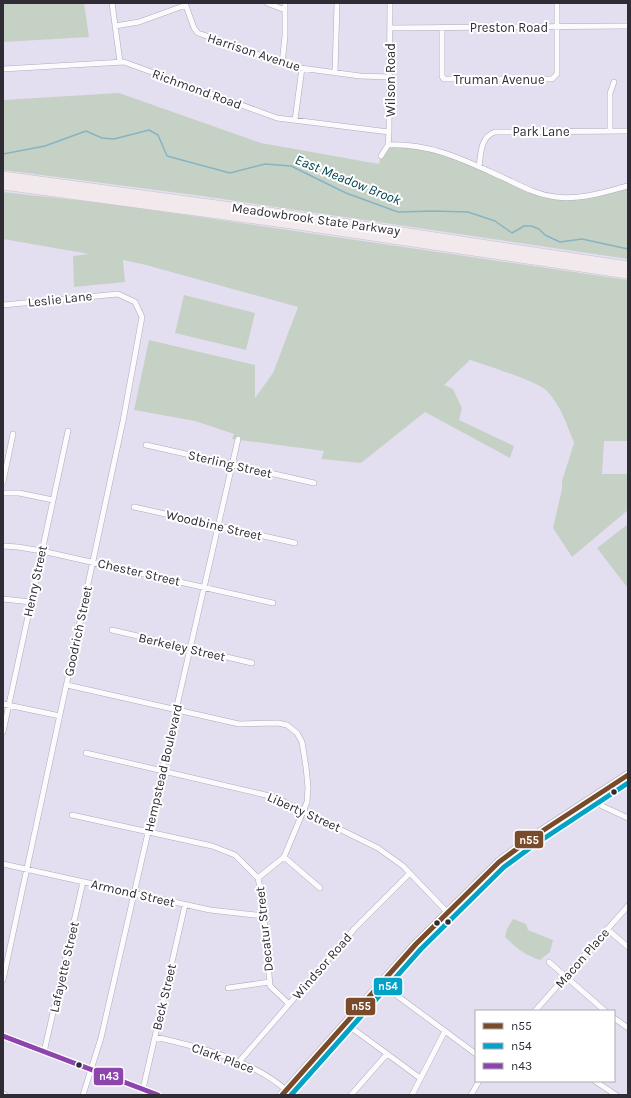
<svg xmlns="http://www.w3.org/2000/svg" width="631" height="1098" font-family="Karla,sans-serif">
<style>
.green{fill:#c6d1c6}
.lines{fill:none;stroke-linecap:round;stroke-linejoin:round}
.stream{stroke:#86b4c2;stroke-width:1.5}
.street-casing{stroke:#afabb8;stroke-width:6}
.secondary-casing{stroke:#afabb8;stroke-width:8}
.primary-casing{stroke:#c4c2c9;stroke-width:10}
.highway-casing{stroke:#c4c2c9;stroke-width:10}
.street{stroke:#fbfafd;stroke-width:5}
.secondary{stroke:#f8f5f8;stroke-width:7}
.primary{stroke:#f6f0f3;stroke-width:8}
.highway{stroke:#f2e9ec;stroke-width:9}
.bus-1-casing{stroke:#fff;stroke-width:8}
.bus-2-casing{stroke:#fff;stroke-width:8}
.bus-3-casing{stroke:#fff;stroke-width:8}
.bus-1{stroke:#7a4b2a;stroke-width:5}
.bus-2{stroke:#02a3c6;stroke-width:5}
.bus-3{stroke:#8e44ad;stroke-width:5}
.bus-dot{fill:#2f2c36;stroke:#fff;stroke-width:1.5}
.labels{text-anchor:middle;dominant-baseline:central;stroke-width:4;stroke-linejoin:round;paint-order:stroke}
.street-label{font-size:13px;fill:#2f2c36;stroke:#fff}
.water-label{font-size:14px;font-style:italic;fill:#02444e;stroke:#fff}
.line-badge{stroke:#fff;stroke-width:1.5}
.badge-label{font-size:11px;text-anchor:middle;font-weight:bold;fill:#fff}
</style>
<rect width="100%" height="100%" fill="#e4dff0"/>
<path class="green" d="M3,3H84L89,37L3,42Z
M119,93L261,143L379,164L381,156L388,145L436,150L530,190L574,198L628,186V259L202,196L3,170V100Z
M3,192L111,204L628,280V441H604L602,474H628V510L572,557L553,528L562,489V481L574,443C567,425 561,406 547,391C539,382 485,365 470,360L444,385L453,389L462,408L459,420L514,446L510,458L425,412L361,463L321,459L324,451L232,439L234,434L195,421L134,410L149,340L255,365V398L273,373L298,307L146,265L123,260L125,282L74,287L73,256L89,254L3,239Z
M184,295L255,313L246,350L175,333Z
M628,524V586L627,587L597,548Z
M513,919L526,924L528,930L553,940L550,952L540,960C525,955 516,948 505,937L507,929Z"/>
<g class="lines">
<path class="stream" d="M3,154L45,146L86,131L102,138L114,139L149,130L158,135L167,156L230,173L265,164L291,166L346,193L398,212L432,211L468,212L495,221L512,233L524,226H531L539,229L545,235L560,242L582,239L628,249"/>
<defs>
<path id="street" d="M112,3L120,62
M185,3L194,28L198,33L293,67L360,76L390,77
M267,3L285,10
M115,26L139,22L186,5
M442,27V76L444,79H552L557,74V3
M390,28L628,26
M282,64L285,36V3
M3,69L124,62L277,118L389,132
M335,73L337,3
M295,120L302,68
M610,131V93L614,82
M388,145C431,143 466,161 504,178C521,186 537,195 556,197C581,200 604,192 628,186
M381,156L388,145L389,132L390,3
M479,167C481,154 480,137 495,132L628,131
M3,305L118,294L135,302L142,317L123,421L3,980
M146,445L314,483
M3,482L13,434
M3,493H19L53,500
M134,507L295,543
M3,546L18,547L42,551L273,603
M3,599L31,602
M112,630L252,663
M67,685L239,724L278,723L287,725L297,733L302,742L306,767L308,787L307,802L284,857L258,878
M3,704L60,716
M3,732L68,431
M86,753L274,797L378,848L403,866L448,913
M591,799L602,806L628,818
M72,815L212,846L235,855L258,878L263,902L270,986L289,1004
M284,857L320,888
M3,864L210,910L264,916
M607,929L628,947
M549,962L605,1011
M380,983L476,1054
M228,988L269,982
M535,1011L628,906
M614,1018L628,1028
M345,1023L420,1078
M155,1037C199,1047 252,1060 286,1090
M44,1052L83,882
M238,1063L355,928L409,874
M595,1081L616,1095
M143,1089L185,905
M3,1094L5,1095
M83,1095L101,1038L238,439
M351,1095L387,1054
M412,1095L445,1031
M471,1095L479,1081"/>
<path id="secondary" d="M3,1036L158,1095"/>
<path id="primary" d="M282,1095L416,944L499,862L530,839L628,775"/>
<path id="highway" d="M3,176L269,212L628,266
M3,185L291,224L628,274"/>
</defs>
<use href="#street" class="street-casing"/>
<use href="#secondary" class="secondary-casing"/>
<use href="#primary" class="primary-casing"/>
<use href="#highway" class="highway-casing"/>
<use href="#street" class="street"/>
<use href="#secondary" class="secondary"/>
<use href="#primary" class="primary"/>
<use href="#highway" class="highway"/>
<defs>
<path id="bus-1" d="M282,1095L416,944L499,862L530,839L628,775"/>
<path id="bus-2" d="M291,1095L421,949L504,867L534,845L628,783"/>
<path id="bus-3" d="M3,1036L158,1095"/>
</defs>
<use href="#bus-1" class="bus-1-casing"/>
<use href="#bus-2" class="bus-2-casing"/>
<use href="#bus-3" class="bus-3-casing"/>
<use href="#bus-1" class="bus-1"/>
<use href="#bus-2" class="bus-2"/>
<use href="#bus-3" class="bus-3"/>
</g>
<g class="bus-dot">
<circle cx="614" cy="792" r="3.5"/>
<circle cx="448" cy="922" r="3.5"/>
<circle cx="437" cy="923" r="3.5"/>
<circle cx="79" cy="1065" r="3.5"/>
</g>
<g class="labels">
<g class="street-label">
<text x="509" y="27">Preston Road</text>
<text transform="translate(254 52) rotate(18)">Harrison Avenue</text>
<text x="499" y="79">Truman Avenue</text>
<text transform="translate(390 80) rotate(-90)">Wilson Road</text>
<text transform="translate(197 89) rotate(20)">Richmond Road</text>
<text x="541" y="131">Park Lane</text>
<text transform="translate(316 219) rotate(8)">Meadowbrook State Parkway</text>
<text transform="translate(60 299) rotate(-6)">Leslie Lane</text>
<text transform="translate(230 464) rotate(13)">Sterling Street</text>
<text transform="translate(214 525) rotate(13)">Woodbine Street</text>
<text transform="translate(139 572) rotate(13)">Chester Street</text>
<text transform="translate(35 581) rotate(-78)">Henry Street</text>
<text transform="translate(78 631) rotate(-78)">Goodrich Street</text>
<text transform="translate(182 647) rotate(13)">Berkeley Street</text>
<text transform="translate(163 768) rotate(-77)">Hempstead Boulevard</text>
<text transform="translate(304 812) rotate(24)">Liberty Street</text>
<text transform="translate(133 893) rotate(13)">Armond Street</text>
<text transform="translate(264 929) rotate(-96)">Decatur Street</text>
<text transform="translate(582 958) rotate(-49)">Macon Place</text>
<text transform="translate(322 966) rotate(-49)">Windsor Road</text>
<text transform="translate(64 967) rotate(-77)">Lafayette Street</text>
<text transform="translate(164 997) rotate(-77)">Beck Street</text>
<text transform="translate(223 1058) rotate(20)">Clark Place</text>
</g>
<g class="water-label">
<text transform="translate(348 180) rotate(22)">East Meadow Brook</text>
</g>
</g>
<g class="line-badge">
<rect x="514" y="830" width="30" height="19" rx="4" fill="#7a4b2a"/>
<rect x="373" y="977" width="30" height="19" rx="4" fill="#02a3c6"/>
<rect x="345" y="997" width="31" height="19" rx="4" fill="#7a4b2a"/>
<rect x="93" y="1067" width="31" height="19" rx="4" fill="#8e44ad"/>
</g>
<g class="badge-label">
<text x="529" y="844">n55</text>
<text x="388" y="990">n54</text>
<text x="361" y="1010">n55</text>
<text x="109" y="1080">n43</text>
</g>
<rect width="631" height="1098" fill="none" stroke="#2f2c36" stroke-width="8"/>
<rect x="475" y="1010" width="140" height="72" fill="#ffffff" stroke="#acabaf"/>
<rect x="483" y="1023" width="20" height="6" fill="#7a4b2a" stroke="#acabaf"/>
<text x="511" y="1030" font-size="12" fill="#2f2c36">n55</text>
<rect x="483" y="1043" width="20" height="6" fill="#02a3c6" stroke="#acabaf"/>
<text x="511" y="1050" font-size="12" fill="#2f2c36">n54</text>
<rect x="483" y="1063" width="20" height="6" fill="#8e44ad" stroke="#acabaf"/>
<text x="511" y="1070" font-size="12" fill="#2f2c36">n43</text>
</svg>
